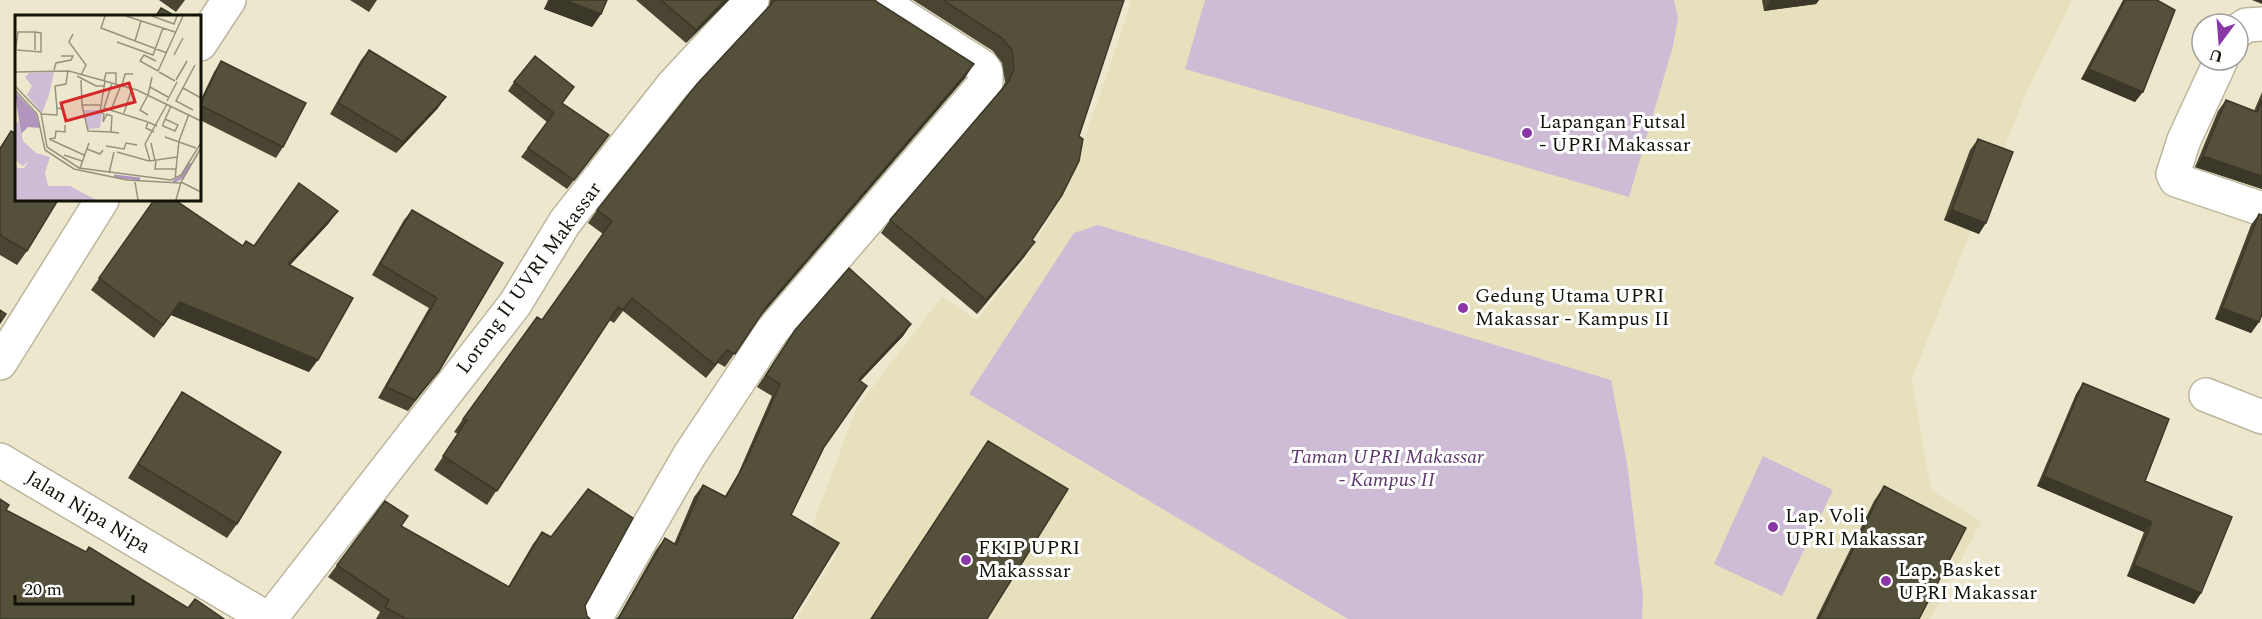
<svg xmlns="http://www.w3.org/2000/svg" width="2262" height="619" font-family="Spectral,serif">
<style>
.built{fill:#e6e0bd}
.green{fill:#cebcd6}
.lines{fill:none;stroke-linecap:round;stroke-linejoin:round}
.minor-casing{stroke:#bbb69d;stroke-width:36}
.minor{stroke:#fff;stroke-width:33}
.wall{fill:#494532}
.shaded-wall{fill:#3c3829}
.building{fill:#55503a;stroke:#3c3829;stroke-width:1.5}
.poi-dot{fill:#8a37a6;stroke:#fff;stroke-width:2}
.labels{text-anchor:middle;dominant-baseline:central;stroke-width:6;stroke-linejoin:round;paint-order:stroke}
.poi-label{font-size:20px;fill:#131208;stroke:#fff;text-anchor:start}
.street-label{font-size:20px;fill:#131208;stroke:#fff}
.park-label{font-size:20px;font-style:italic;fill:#5c366a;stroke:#fff}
.inset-river{fill:none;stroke:#af93ba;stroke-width:3}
.inset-road{fill:none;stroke:#96927e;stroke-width:1.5}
.view{fill:#d62828;fill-opacity:0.15;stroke:#d62828;stroke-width:3}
.inset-edge{fill:none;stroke:#131208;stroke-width:3}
</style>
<rect width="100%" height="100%" fill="#ede8cd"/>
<path class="built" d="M1132,0H2072L2028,89L1912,379L1931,490L1981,522L1930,619H796L837,553L813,524L857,407L942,297L977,320L1024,261L1069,185Z"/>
<path class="green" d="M1205,0H1674L1678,18L1673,46L1629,197L1185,69Z
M1098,225L1611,380L1627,463L1643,596L1642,619H1348L969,394L1074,233Z
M1763,456L1833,490L1782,596L1714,564Z"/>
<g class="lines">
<defs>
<path id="minor" d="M2238,31L2246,25L2262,24
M200,44L229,0
M2221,60L2184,140L2173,174L2176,180L2262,209
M0,363L102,200
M2206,395L2262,417
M0,460L268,619
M270,619L515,304L565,222L673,85L752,0
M595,619L689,456L772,331L986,82V72L983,67L878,0"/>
</defs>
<use href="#minor" class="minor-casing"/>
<use href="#minor" class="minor"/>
</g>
<path class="wall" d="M159,0H185L176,12Z
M350,0H377L369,12Z
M548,0H607L601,14L592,27L544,9Z
M636,0H729L686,43Z
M770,0H875L965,78L760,317L725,367L718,363L706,378L623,311L614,323L609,320L487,505L434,470L458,434L454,432L463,419L542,320L603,234L588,223L597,210L769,6Z
M913,0H1124L1025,256L977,314L881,233L890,220L1002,90L1005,82L1002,63L993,51Z
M1762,0H1819L1816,4L1764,11Z
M2123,0H2157L2135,102L2081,79Z
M369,50L438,108L396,153L330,114L361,60Z
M221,61L283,147L276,158L200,120V101L214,72Z
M514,82L562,103L609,135L567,189L521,157L547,122L508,91Z
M2262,92V189L2195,167L2218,111L2226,100L2254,111Z
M11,131L27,251L17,265L0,255V147Z
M1978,139L1979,234L1944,220L1970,150Z
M154,200L242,246L246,241L254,246L329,223L290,265L309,372L171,315L154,338L91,290Z
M412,210L503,263L431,381L408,411L378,398L429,308L372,275L404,220Z
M2259,214V322L2251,333L2215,319L2251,225Z
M911,324L903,336L860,381L824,447L791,515L617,619L656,550L665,538L674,544L694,497L703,485L725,496L738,474L772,396L757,387L795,330Z
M2083,383L2145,481L2201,593L2194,604L2127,576L2144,532L2037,486L2076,394Z
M182,392L237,524L227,538L128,478L172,407Z
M1884,486L1919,619H1816L1874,501Z
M401,526L508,587L533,544L542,532L585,606L587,616L590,619H376L380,612L328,577L337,565Z"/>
<path class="shaded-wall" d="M550,0H565L601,14L592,27L544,9Z
M725,0H729L686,43L696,30Z
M1771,0H1819L1816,4L1764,11Z
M2252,0H2262V4Z
M974,64L965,78L758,319L767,306Z
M2089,69L2143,92L2135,102L2081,79Z
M446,97L438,108L396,153L403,142Z
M609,135L602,145L567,189Z
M2203,156L2262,176V189L2195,167Z
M1952,210L1986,223L1979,234L1944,220Z
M338,211L329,223L280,276L288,264Z
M1035,242L1025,256L977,314L986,300Z
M180,302L318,360L309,372L171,315L154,338Z
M2222,308L2259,322L2251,333L2215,319Z
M911,324L903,336L850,392L859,380Z
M2044,476L2152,522L2144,532L2037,486Z
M2134,565L2201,593L2194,604L2127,576Z"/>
<path class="building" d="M565,0H607L601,14Z
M661,0H725L696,30Z
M775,0H875L877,2L974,64L767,306L735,354L727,350L715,365L632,298L623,310L618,307L497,491L443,456L467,420L463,419L537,317L542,320L612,221L597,210L697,84Z
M943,0H1124L1079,136L1083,139L1079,161L1062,195L1032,240L1035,242L986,300L890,220L1009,81L1014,69L1012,50L1002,38Z
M2125,0H2157L2175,10L2143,92L2089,69Z
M161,8L175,16H156Z
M369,50L446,97L403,142L338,103Z
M535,56L574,87L562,103L609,135L574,180L528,148L554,113L514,82Z
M221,61L306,103L283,147L200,105Z
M2226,100L2257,112L2262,100V176L2203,156Z
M11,131L16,134V200H58L27,251L0,235V149Z
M1978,139L2013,152L1986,223L1952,210Z
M299,183L338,211L288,264L353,298L318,360L180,302L163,325L99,278L154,200H175L243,246L246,241L254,246Z
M412,210L503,263L439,371L415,400L386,387L437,298L380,264Z
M2259,214L2262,215V314L2259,322L2222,308Z
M849,268L911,324L859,380L867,386L824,447L791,515L839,543L792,619H617L620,616L665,538L676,545L703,485L726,497L746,461L780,384L766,375L795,330Z
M0,310L6,314L0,323Z
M2083,383L2169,419L2145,481L2232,517L2201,593L2134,565L2152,522L2044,476Z
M182,392L281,452L237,524L138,464Z
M988,441L1068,489L987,619H871Z
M1884,486L1966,528L1919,619H1819Z
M588,489L633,518L585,606L587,616L590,619H406L385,607L389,600L337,565L385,501L408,516L401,526L509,587L542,532L551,537Z
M0,499L9,505L6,510L86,552L89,547L188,608L195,599L224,619H0Z"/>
<g class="poi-dot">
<circle cx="1527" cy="133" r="6"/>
<circle cx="1463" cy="308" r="6"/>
<circle cx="1773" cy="527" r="6"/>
<circle cx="966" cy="560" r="6"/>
<circle cx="1886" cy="581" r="6"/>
</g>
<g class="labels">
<g class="poi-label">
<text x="1539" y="122">Lapangan Futsal<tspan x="1539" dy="23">- UPRI Makassar</tspan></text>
<text x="1475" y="296">Gedung Utama UPRI<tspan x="1475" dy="23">Makassar - Kampus II</tspan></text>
<text x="1785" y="516">Lap. Voli<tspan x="1785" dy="23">UPRI Makassar</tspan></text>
<text x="978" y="548">FKIP UPRI<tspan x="978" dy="23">Makasssar</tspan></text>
<text x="1898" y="570">Lap. Basket<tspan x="1898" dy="23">UPRI Makassar</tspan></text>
</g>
<g class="street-label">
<text transform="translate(529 278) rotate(-54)">Lorong II UVRI Makassar</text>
<text transform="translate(88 512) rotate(31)">Jalan Nipa Nipa</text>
</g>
<g class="park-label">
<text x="1387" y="457">Taman UPRI Makassar<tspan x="1387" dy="23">- Kampus II</tspan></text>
</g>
</g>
<g transform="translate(15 15)">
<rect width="186" height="186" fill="#ede8cd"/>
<path d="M39,57L34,80L27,98L12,80L17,71L10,62L14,58ZM69,95H83L87,100L85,113L73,114Z" fill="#cebcd6"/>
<path d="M0,77L21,99L25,113L13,112L6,119Z" fill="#b195bc"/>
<path d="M4,107L8,126L21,138L35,142L30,158L33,171H55L81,185H0V146L2,153H9L14,146L8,151L0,145V108Z" fill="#cebcd6"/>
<path class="inset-river" d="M99,161L125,164M158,167L167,162L175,148"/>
<path class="inset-road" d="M90,1L86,13L152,38M111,1L160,17M137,1L159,9L162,1M58,19L54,27L71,50L66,60M120,26L126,6M102,27L138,40L148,13M2,35L26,37V18L20,17M0,38L3,17H20V35M159,40L168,23M141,46L129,40L125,46L143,56M39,55L41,48L56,45L58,41H46M143,56L168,1M0,57L54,56L122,75L186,106M144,57L160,66M62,61L81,71H89M66,65L67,90H85M161,65L172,46M89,66L91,58H101V69M90,66L85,97L89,99L88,107L92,99M97,68L89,93L133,107M107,70L110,59H118M0,71L26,98L32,132L64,153L156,165L166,160L186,128M135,72L153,82M168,73L186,83M0,75L22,99L30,135L59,154L112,165L165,168M133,80L137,62M152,86L162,67M67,90L73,116L96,117M42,94L40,71L51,69L53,55M96,95L106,70M178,95L161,86L180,50M109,98L117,73M26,99L42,100V93L49,94M91,99L97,101L96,117L104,118M133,100L125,95L133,80M150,104L163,110L160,116L148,111V109L156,91M139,117L131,113L133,107L142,111M150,122L181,133M34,124L69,140M34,124L40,123L41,116L50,117V110M136,128L140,146M130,129L152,89M130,129L135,146L162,142M91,131L109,134L111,128L122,130M72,134L85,139L88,135M102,137L134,146M49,140L67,146M141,146L140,154H161M65,153L74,128M94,158L99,137M160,164L164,126L174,99M120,167L123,185M166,167L186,177M161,185L166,167L186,133"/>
<path class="view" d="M114,68L120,87L51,106L46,88Z"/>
<rect width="186" height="186" class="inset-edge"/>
</g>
<g transform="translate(2220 42) rotate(196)"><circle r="28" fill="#ffffff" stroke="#a1a09c" stroke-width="1.5"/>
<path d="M0-4.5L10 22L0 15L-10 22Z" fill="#8a37a6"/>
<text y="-9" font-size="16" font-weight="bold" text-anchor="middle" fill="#131208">U</text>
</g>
<path d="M15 595v9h118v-9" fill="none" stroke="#131208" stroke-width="3"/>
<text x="24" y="595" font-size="18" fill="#131208" stroke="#ffffff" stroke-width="4.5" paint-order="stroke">20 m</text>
</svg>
